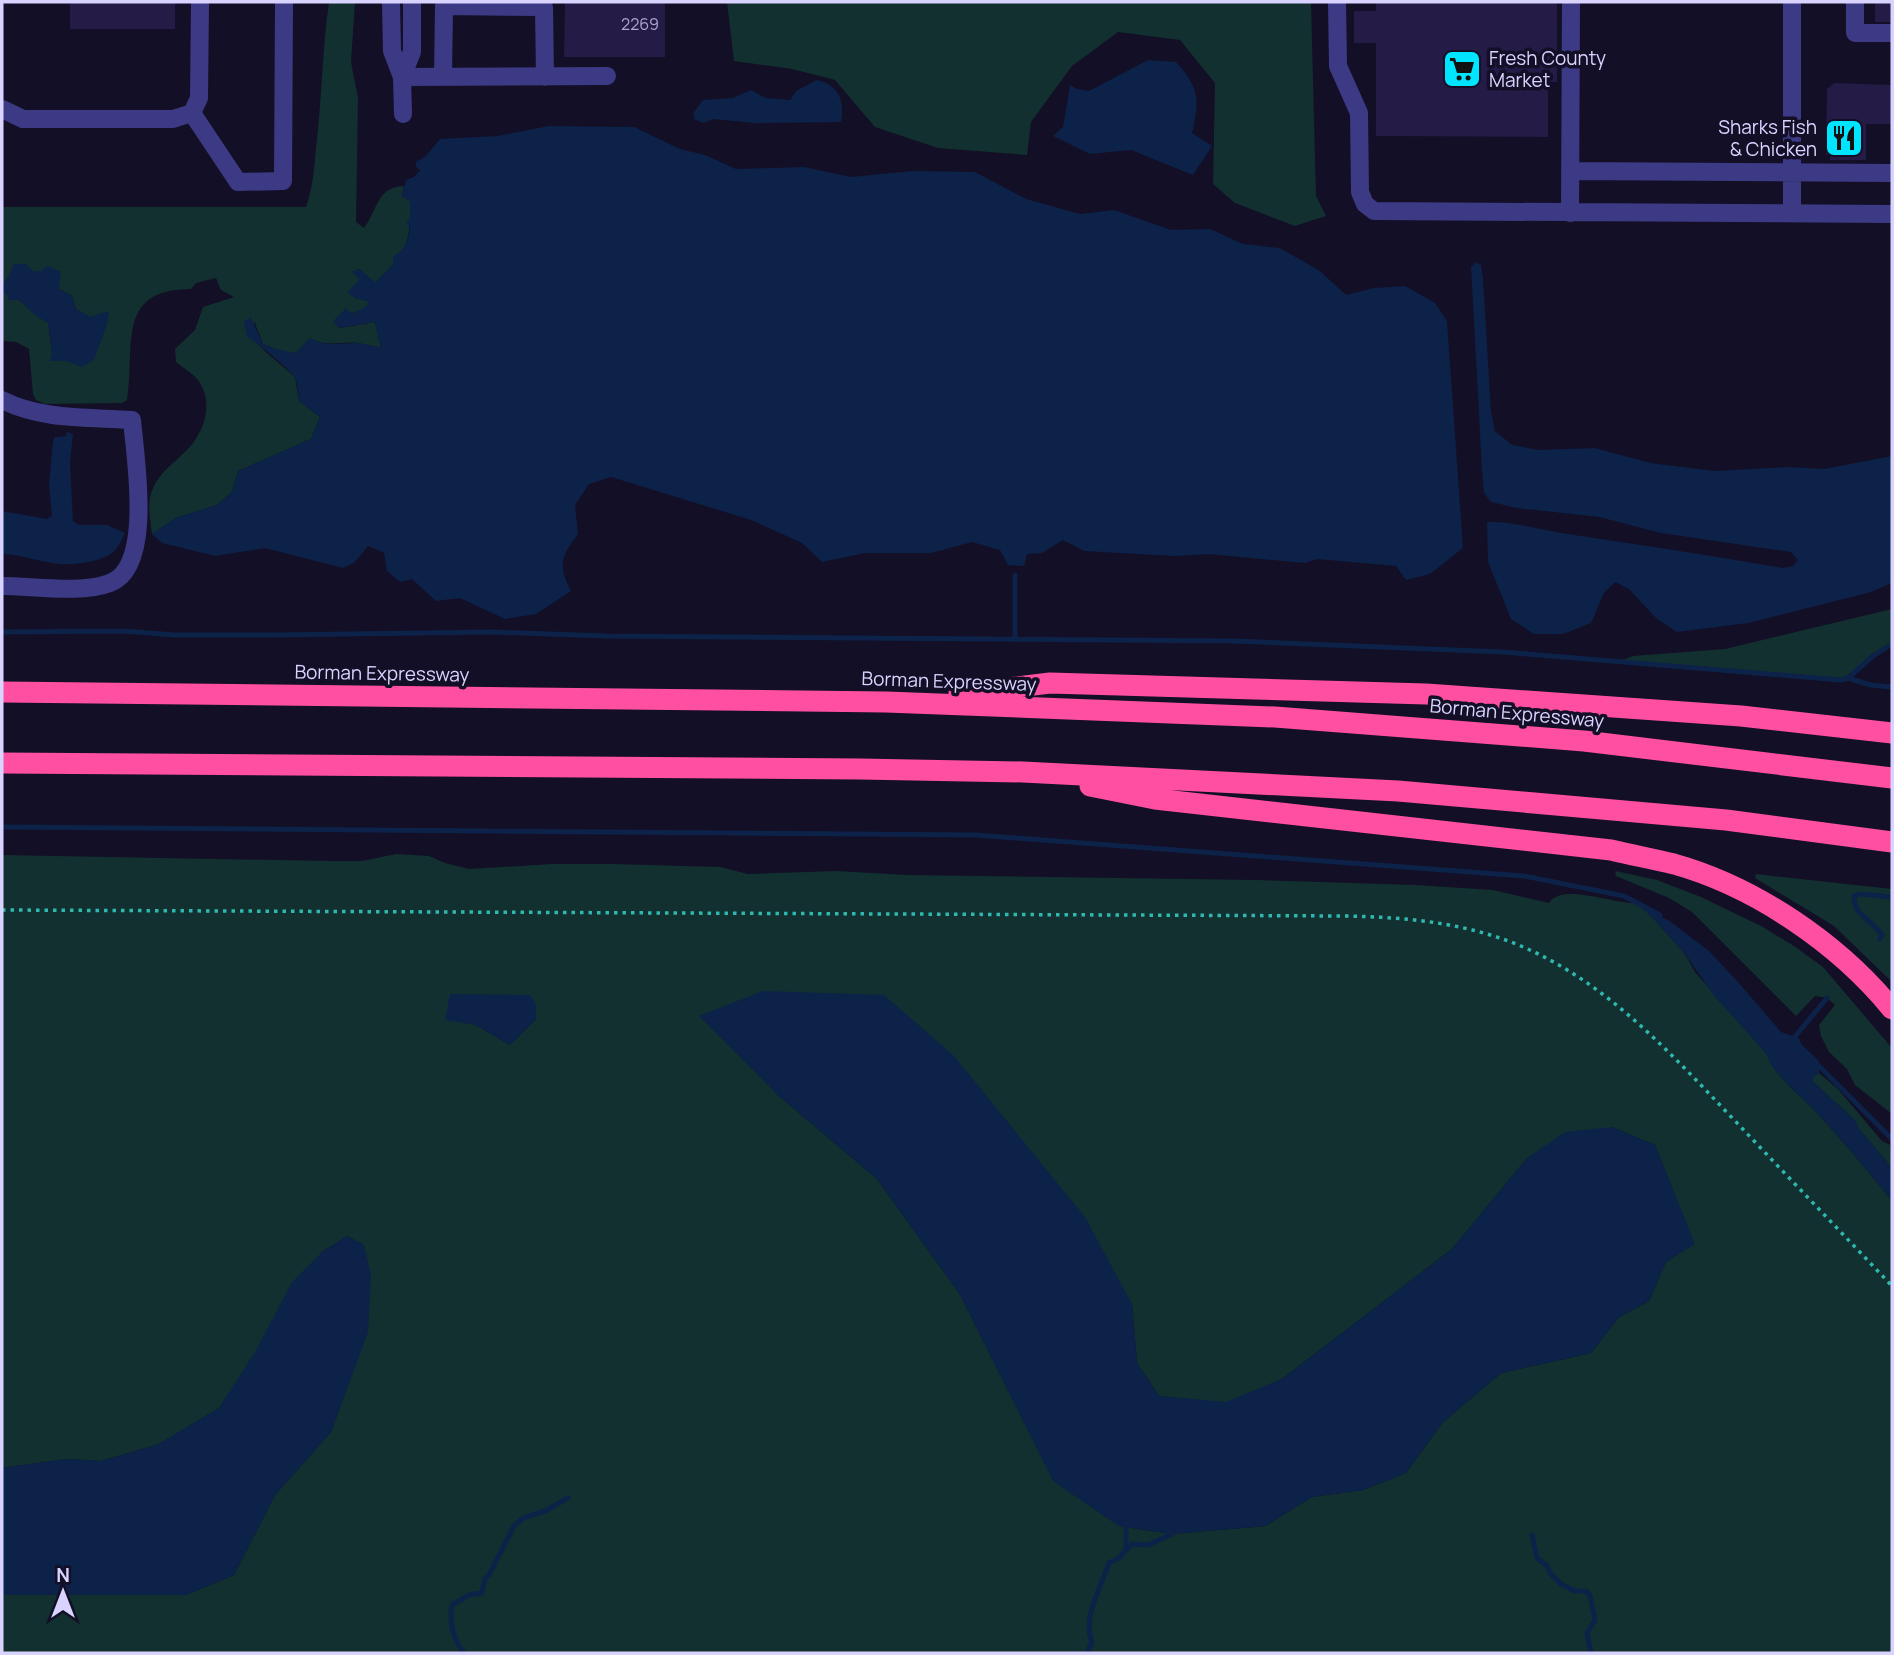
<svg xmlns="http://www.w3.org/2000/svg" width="1894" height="1655" font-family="Manrope,sans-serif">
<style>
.green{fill:#12302f;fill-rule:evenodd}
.water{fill:#0c2248}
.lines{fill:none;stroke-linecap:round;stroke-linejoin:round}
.stream{stroke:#0c2248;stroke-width:5}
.building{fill:#241b47}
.path{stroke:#2fb8b0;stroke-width:3.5;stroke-dasharray:3.5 5;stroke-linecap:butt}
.minor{stroke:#3d3a85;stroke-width:18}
.highway{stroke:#ff4fa3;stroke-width:21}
.labels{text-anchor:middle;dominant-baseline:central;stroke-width:7;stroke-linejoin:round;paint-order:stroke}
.number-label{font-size:16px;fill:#aca6d1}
.poi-label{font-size:19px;fill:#d9d4ff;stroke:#130f26;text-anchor:start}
.street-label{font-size:19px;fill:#d9d4ff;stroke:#130f26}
</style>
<rect width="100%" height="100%" fill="#130f26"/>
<path class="green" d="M329,2H355L351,62L358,98L356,222L364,228C378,209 377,187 404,186L402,196L410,201C411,244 406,253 375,283L359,269L353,272L360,279L355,298L368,301V306L352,314L340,328L375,322L381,348C373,346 365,344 357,343C339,341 327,348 310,338L296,354L275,349L263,344L254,321V340L266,352L295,377L299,401L320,417L311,439L238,471L232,492L217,505L176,518L152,534C150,518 146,501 154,486C161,471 174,463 186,451C203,434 214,406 200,383C196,375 183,368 176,362L175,349L195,330L203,307L234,297L221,290L216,278L196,283L191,289C114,289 136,348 127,400L122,403L45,404L36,400L33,394L29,349L16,342L2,341V292C20,297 32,313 48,323L52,352L82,367L108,312L90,318L76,309L72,296L59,289L42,271L8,278L2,285V207H306C313,188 314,168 316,148C322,99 322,50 329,2Z
M727,2H1311L1316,196L1326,216L1295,226L1235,203L1213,184L1215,83L1180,40L1118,32L1072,66L1031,122L1027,155L938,148L875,127L835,80L792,69L734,61Z
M1892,609V644L1873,656L1848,678L1841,680L1620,661L1633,656L1725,649Z
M396,854L429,856L445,863L469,869L552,864H612L720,867L748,874L836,871L906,875L1257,880L1416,885L1493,890L1549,903C1562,882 1614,905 1637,903L1653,918L1685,954L1695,972L1766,1053C1776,1079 1800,1094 1818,1114C1844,1142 1868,1171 1892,1201V1653H2V1595H186L234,1575L275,1495L331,1432L367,1332L364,1245L347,1236L322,1252L219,1408L159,1444L101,1461L66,1459L2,1468V855L330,861H362ZM700,1016L1132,1304L1137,1363L1159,1396L1226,1403L1282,1379L1452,1249L1527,1158L1612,1127L1655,1145L1694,1244L1666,1262L1649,1301L1619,1317L1591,1353L1501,1373L1442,1423L1406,1473L1363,1490L1312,1497L1265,1526L1172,1534L1119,1526L1053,1480L959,1293L877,1179L779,1096ZM536,1019L510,1045L476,1025Z
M1615,871L1657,880L1701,897L1763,927L1794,946L1823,967L1892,1048V1114L1855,1085L1847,1069L1829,1052L1821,1036L1819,1025L1835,1005L1827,998L1815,996L1796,1016L1692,912L1669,898L1616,876Z
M1756,874L1892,889V982L1834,926L1755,878Z
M1819,1073L1838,1089L1882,1141L1890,1145L1892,1168L1859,1129L1855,1120L1813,1082L1812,1077Z"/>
<path class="water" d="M1148,60L1176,62C1199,87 1200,100 1192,133L1212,146L1193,175L1131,150L1090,154L1053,136L1063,127L1070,85L1077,89L1089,91Z
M817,80C839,85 845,101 841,122L754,123L713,119L703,123L694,119V112L703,100L733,98L751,90L766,98L790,100L796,91Z
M549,126L634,127L680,149L705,155L736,169L804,167L851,177L913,171L975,172L1026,199L1080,214L1114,210L1171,230L1210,229L1243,244L1280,248L1320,271L1346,295L1374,288L1405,286L1435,303L1447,321L1463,548L1430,574L1406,580L1396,566L1317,559L1305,563L1208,554L1174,556L1084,551L1063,540L1042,553L1027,554L1024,566L1008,565L1000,550L972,542L931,553H865L822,562L802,543L751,520L611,477L589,484L575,505L578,534C562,555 557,565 571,591L536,614L505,619L460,598L436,601L412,579L400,582L387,571L384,553L368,546L355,562L343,568L265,548L215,556L162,543L152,534L176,518L217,505L232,492L238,471L311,439L320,417L299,401C298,394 298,384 295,378C292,371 253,339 247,337L244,321L248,320L250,316L263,344L275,349L295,353L310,338C327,348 339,342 357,343C365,344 373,346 381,348L375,322L339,328L333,321L346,308L352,314L367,306L368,301L355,298L347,292L360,279L352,272L359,269L375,282L393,265V257C406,249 408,241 410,227L406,224L410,218V201L402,196L406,180L414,177L420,170L416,167V162L426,156L440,139L497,136Z
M1476,262L1481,265L1483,279L1491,412L1495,431L1512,445L1539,450L1595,448L1650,463L1714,471L1790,467L1824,469L1892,456V583L1871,592L1748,623L1677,632L1656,618L1629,589L1615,582L1604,593L1591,623L1563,634H1534L1511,619L1488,562L1487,522C1512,521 1537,529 1561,533C1635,544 1709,555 1783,568L1793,566L1798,560L1791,552L1661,533L1599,517L1517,508L1491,502L1484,493L1482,470L1471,267Z
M14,264H26L33,271H41L48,266L61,272L59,289L72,296L76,309L90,317L109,311L107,324L94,360L82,367L67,361H50L52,352L48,323L35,315L19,300H8L7,294L2,292V285L8,278Z
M67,432L73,434L70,463L73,521L79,525H107L125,533C121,541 118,550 109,555C96,562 76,565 61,564C41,563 22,554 2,554V511L47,519L52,516L49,485L53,441L55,437L66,436Z
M1637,903L1671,922L1709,951L1739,983L1781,1032L1799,1038L1801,1044L1819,1061V1073L1813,1077V1082L1855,1120L1859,1129L1892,1168V1201C1868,1171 1844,1142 1818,1114C1800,1094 1776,1079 1766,1053L1715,997L1685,954L1653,918Z
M763,991L884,995L954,1056L1085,1217L1132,1304L1137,1363L1159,1396L1226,1402L1282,1379L1452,1249L1527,1158L1565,1132L1612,1127L1655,1145L1695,1244L1666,1262L1649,1301L1619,1317L1591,1353L1501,1373L1442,1423L1406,1473L1363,1490L1312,1497L1265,1526L1172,1534L1119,1526L1053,1481L959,1293L877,1179L779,1096L699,1016Z
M450,994L530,995L536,1004V1019L510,1045L476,1025L445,1020Z
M347,1236L364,1245L371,1275L368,1332L331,1432L275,1495L234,1575L186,1595H2V1468L66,1459L101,1461L159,1444L219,1408L255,1352L292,1282L322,1252Z"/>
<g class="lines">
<path class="stream" d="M1015,575V638
M2,632L124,631L174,635H274L492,632L606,636L1236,641L1503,652L1841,680L1848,678L1873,656L1892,644
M1848,678L1870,685L1892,687
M2,827L976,835L1524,876L1624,896L1660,915
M1880,939L1882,935C1873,921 1853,915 1854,896L1861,894L1892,897
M1792,1040L1827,998
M1815,1062L1892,1139
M1532,1535L1537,1558L1547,1566L1550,1573L1561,1584L1575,1591H1586L1590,1595L1595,1620L1587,1633L1591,1653
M1126,1550L1132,1544L1148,1545L1172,1534V1527
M464,1653C453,1639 449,1622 452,1605L469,1595L482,1593L485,1578L489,1575L514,1526L523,1518L545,1511L568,1498
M1087,1653L1092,1642C1082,1618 1101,1587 1109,1563L1119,1558L1126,1550V1522"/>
</g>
<path class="building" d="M70,2H175V29H70Z
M565,2H665V57H564Z
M1376,2H1557V82H1548V137L1376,136V43H1354V11H1376Z
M1875,2H1892V22H1875Z
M1834,83L1892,85V124H1866V160H1830V155H1826L1827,89Z"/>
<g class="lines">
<path class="path" d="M2,910L1344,916C1403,917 1461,922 1516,944C1607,981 1671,1054 1738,1124C1789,1178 1841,1232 1892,1286"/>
<path class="minor" d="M391,2L392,51L402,77L403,114
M1337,2L1338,66L1359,113L1360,192L1365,204L1374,211L1892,214
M1792,2V213
M1855,2V33H1892
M402,77L607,76
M402,77L412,52V2
M443,77L444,6L544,7L545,77
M2,109L23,119H173L192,113L199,98L200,2
M192,113L238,182L283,181L284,2
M1570,171L1892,173
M1570,213L1571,2
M2,400C41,420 88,417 132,420C135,457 154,567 110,583C81,594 33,586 2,586"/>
<path class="highway" d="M2,692L886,702L1275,717L1584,741L1892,778
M959,694L1050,683L1426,694L1741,716L1892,733
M2,763L860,769L1023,772L1398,791L1726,820L1892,842
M1090,786L1155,799L1611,850C1632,855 1653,859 1674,864C1756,887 1839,944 1892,1009"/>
</g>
<defs>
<symbol id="supermarket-square" viewBox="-11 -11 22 22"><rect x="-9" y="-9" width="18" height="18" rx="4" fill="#00e5ff" stroke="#130f26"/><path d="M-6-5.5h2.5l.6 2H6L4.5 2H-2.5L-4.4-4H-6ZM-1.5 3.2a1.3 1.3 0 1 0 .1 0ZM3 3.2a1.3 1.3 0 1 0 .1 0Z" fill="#111"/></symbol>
<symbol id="restaurant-square" viewBox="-11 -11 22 22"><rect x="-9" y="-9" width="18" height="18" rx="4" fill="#00e5ff" stroke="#130f26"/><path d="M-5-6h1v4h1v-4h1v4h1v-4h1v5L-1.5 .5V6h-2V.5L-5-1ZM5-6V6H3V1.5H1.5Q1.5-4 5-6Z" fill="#111"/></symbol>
</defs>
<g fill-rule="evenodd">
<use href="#supermarket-square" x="1440" y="47" width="44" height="44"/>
<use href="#restaurant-square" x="1822" y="116" width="44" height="44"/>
</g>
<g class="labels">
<g class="number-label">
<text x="640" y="24">2269</text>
</g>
<g class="poi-label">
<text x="1489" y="58">Fresh County<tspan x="1489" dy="22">Market</tspan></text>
<text x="1817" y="127" text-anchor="end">Sharks Fish<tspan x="1817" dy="22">&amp; Chicken</tspan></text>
</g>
<g class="street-label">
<text transform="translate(382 673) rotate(1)">Borman Expressway</text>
<text transform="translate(949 681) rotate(2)">Borman Expressway</text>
<text transform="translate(1517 713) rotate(5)">Borman Expressway</text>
</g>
</g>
<rect width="1894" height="1655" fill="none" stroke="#d9d4ff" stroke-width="7"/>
<g transform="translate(63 1592)" stroke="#130f26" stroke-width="5" paint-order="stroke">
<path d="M0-5L12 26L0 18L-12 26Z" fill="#d9d4ff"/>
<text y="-10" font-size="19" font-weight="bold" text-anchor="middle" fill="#d9d4ff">N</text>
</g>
</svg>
